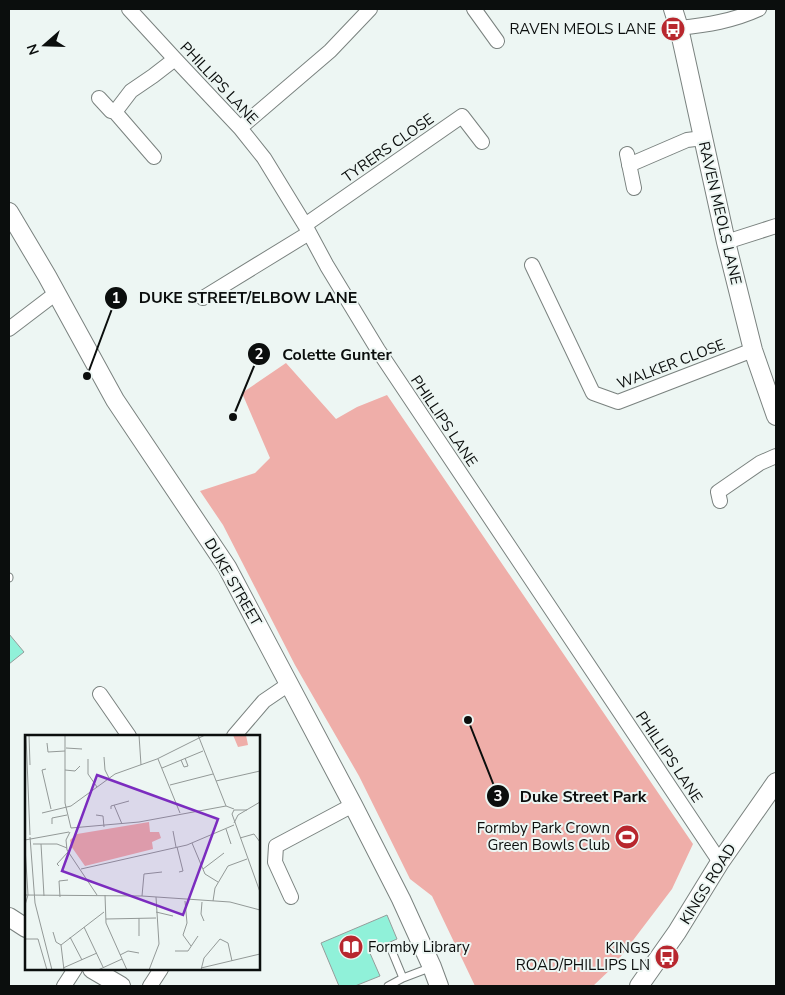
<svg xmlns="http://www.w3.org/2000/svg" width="785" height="995" font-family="'Nunito Sans',sans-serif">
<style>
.green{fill:#efaea9}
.building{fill:#90f1d9;stroke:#959d9b}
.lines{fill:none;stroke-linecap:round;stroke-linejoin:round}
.service-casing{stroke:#7a827f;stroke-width:9}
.minor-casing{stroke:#7a827f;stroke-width:16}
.tertiary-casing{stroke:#7a827f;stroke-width:20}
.service{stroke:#fff;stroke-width:7}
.minor{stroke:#fff;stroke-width:14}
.tertiary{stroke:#fff;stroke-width:18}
.labels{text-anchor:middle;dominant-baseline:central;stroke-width:4;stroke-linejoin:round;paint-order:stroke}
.poi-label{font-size:15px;fill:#0b0e0d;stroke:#edf6f3;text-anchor:end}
.street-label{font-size:15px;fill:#0b0e0d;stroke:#edf6f3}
.inset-road{fill:none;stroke:#939997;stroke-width:1}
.view{fill:#7b2cbf;fill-opacity:0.15;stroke:#7b2cbf;stroke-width:2.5}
.inset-edge{fill:none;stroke:#0b0e0d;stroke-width:2.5}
.leader{fill:none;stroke:#0b0e0d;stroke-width:2}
.callout-dot{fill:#0b0e0d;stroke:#edf6f3;stroke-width:2}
.mark-label{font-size:15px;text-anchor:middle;font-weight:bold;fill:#fff}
.callout-label{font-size:16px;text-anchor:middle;font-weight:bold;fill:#0b0e0d;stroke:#edf6f3;stroke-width:4;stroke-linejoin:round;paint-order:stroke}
</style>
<rect width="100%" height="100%" fill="#edf6f3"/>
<path class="green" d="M286,363L336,419L357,407L387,395L693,844L672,889L612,968L593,986H475L432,896L410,879L359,776L295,665L223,525L200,491L255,473L270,458L242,393Z"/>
<path class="building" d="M9,634L24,652L9,664Z
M387,915L397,939L369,951L380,976L355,986H339L321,943Z"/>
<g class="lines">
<defs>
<path id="service" d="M9,578V577
M391,949L403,978
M388,986L403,978L432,967"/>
<path id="minor" d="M129,9L175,59L240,128L264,158L305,225L327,266L378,350L720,862
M474,9L497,41
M679,28C707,25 733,21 759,9
M99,98L111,111L115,112L154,157
M115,112L131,91L153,76L175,59
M240,128L330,51L370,9
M627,154L634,188
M629,165L687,140L703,138
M305,225L462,116L482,142
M726,242L776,226
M532,265L593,393L618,402L753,350
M203,298L309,233
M9,329L55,294
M720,501L718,492L760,463L776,456
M100,694L129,736
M234,736L264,701L289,684
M291,897L275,862L276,846L353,805
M64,986L75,969
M150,986L161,969"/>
<path id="tertiary" d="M673,9L679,28L726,242L753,350L776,416
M9,212L47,276L115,400L227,567L353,805L401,899L432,967L439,986
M9,917L26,928
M92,969L121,986
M639,986L677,932L720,862L776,782"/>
</defs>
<use href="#service" class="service-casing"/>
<use href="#minor" class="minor-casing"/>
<use href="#tertiary" class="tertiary-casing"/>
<use href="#service" class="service"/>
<use href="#minor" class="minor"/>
<use href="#tertiary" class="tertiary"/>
</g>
<defs>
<symbol id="bus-disc" viewBox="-11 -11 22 22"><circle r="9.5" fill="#b8272e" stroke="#edf6f3"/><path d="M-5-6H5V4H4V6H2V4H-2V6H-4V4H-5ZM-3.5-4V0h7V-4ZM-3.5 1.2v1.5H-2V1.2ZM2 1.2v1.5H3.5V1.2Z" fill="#fff"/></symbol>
<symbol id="stadium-disc" viewBox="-11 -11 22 22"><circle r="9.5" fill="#b8272e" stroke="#edf6f3"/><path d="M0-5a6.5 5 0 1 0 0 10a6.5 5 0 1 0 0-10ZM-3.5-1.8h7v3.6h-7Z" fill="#fff"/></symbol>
<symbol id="library-disc" viewBox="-11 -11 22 22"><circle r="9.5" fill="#b8272e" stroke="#edf6f3"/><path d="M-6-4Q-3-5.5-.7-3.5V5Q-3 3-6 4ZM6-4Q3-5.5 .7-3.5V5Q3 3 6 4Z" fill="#fff"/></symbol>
</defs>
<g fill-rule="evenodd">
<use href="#bus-disc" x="659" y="15" width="28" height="28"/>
<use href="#stadium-disc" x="613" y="823" width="28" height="28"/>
<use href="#library-disc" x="337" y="933" width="28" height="28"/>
<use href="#bus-disc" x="653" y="943" width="28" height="28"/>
</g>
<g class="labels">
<g class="poi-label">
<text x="656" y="29">RAVEN MEOLS LANE</text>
<text x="610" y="828">Formby Park Crown<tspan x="610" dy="17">Green Bowls Club</tspan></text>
<text x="368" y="947" text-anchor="start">Formby Library</text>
<text x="650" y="948">KINGS<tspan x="650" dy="17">ROAD/PHILLIPS LN</tspan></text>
</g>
<g class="street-label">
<text transform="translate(219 83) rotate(47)">PHILLIPS LANE</text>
<text transform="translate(388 148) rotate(-35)">TYRERS CLOSE</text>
<text transform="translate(720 213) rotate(77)">RAVEN MEOLS LANE</text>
<text transform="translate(671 364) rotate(-21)">WALKER CLOSE</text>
<text transform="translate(444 421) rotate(56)">PHILLIPS LANE</text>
<text transform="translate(233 582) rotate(60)">DUKE STREET</text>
<text transform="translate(669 757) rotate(56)">PHILLIPS LANE</text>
<text transform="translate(708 884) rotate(-58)">KINGS ROAD</text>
</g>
</g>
<g transform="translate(25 735)">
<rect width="235" height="235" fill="#edf6f3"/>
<path d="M208,0H221L223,10L213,12ZM124,87L125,97H134L136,103L127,107L128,114L60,131L46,111L45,105L52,99Z" fill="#efaea9"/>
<path class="inset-road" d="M1,0L5,100M4,0L5,30M40,0V68L46,93M114,0L116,30M173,0L201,71L209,74M22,8L23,17L40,16M41,13L57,14M79,22L80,35L84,43M63,24V39L72,52M133,24L155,78M156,25L159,32L163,31L160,23M137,33L178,16M21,34L17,35L26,74M40,35L50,36L55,31M191,46L235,36M145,50L188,39M89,70L97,89M86,74V71L104,66M222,75H209L207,79L235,157M17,78L46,71L90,39L132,24L180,0M71,80L78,81L79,92M209,88L213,80L235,67M27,89V83L42,80M46,93L114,87L201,71M201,94L206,109M148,96L151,112M45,97L41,105L42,115L72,160M5,102L10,168L27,235M215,103L229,99L235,107M0,105L44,97M167,108L180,139L193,147M8,109H32L42,113M16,109L19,161M0,112L3,160L0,170M152,112L158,136L154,137M34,131L32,129L43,117M56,134L162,110L209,90M178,134L199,118M0,160L117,161L205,167L235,175M80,160L81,188L102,235M117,161L119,139L137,137M35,162L34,146L43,145M160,166L162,188L158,200L166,211M188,166L190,153L203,131L222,124M177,167L176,179L179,186M131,177L148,181M81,184L131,183M59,192L78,232M28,197L31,207L36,210M114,201V183M45,202L57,225M0,204H13L22,235M150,216H163L173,201M95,220L103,216L114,218M38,233L72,218M176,233L235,219M39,235L36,210L79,177M73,235L97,224M124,235L134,209L131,162M176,235L179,223L195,204L203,208L207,226"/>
<path class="view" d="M72,40L193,84L158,180L37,136Z"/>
<rect width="235" height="235" class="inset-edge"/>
</g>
<path class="leader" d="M87 376L116 298M233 417L259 354M468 720L498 796"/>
<g class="callout-dot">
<circle cx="87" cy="376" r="5"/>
<circle cx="233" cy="417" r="5"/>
<circle cx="468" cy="720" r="5"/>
<circle cx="116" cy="298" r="12"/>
<circle cx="259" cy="354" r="12"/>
<circle cx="498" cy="796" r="12"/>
</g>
<g class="mark-label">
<text x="116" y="303">1</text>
<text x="259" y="359">2</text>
<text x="498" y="801">3</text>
</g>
<g class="callout-label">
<text x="248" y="303">DUKE STREET/ELBOW LANE</text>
<text x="337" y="360">Colette Gunter</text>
<text x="583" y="802">Duke Street Park</text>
</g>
<rect width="785" height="995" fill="none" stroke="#0b0e0d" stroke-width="20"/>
<g transform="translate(45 45) rotate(250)" stroke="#edf6f3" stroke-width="4" paint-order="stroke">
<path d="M0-4L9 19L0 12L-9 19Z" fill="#0b0e0d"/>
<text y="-8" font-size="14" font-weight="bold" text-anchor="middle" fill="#0b0e0d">N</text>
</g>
</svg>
